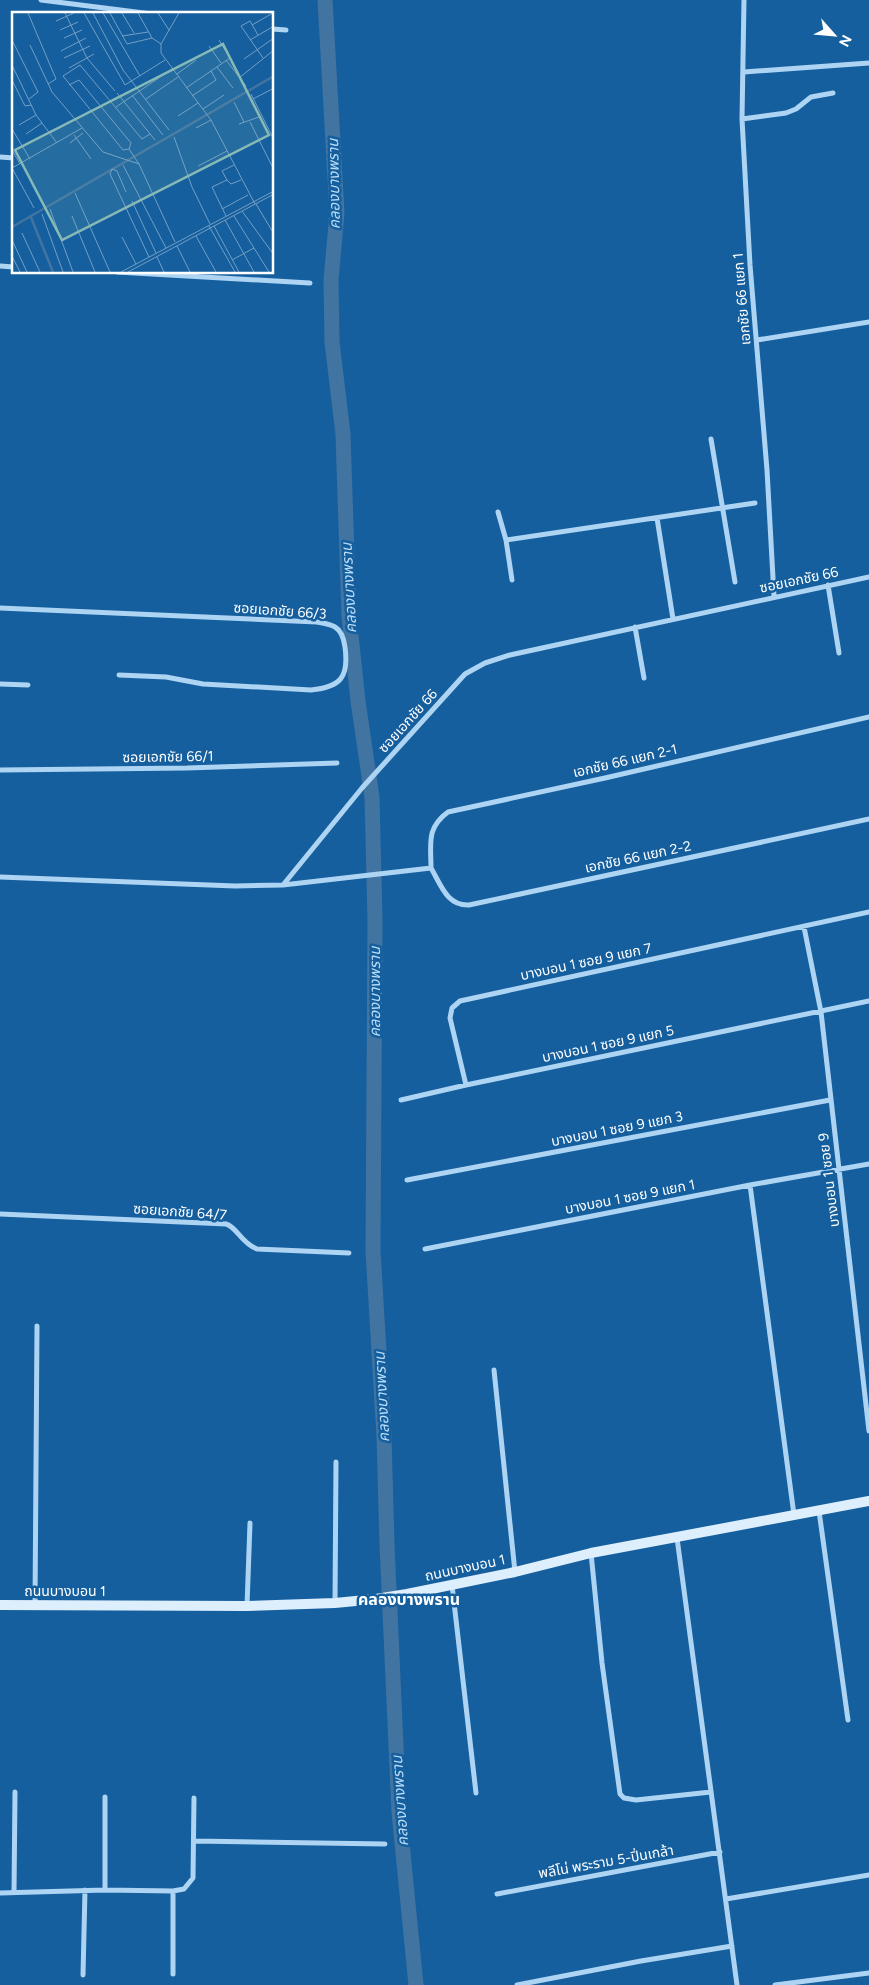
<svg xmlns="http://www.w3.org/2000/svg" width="869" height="1985" font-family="Figtree,'Noto Sans Thai',sans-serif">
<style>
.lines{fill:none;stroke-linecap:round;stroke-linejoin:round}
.canal{stroke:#4274a1;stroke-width:15}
.street{stroke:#add4f3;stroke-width:5}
.secondary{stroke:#ddeefd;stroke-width:10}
.labels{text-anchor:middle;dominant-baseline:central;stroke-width:5;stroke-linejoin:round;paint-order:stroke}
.street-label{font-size:14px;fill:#fff;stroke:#155f9e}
.water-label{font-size:15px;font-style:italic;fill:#baddf9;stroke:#155f9e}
.quarter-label{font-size:16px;font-weight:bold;fill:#fff;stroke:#155f9e}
.inset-river{fill:none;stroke:#4274a1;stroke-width:2.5}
.inset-road{fill:none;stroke:#739fc5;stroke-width:1}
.view{fill:#87bab6;fill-opacity:0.15;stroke:#87bab6;stroke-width:2.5}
.inset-edge{fill:none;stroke:#fff;stroke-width:2.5}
</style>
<rect width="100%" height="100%" fill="#155f9e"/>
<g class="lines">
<path class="canal" d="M325,0L337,213L331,280L332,342L343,434L349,616L358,701L372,797L375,920L373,1251L384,1436L387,1545L399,1812L416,1985"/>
<path class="street" d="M41,0L152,14
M744,0L742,119L750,265L767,470L774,596
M272,29L286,30
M744,72L869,63
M742,119L786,113L796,109L811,97L833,93
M0,157L14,158
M0,266L14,267
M117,272L310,283
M757,340L869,322
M711,439L735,582
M498,512L506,540L512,580
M657,518L673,619
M506,540L755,503
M828,585L839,653
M0,608L317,622C322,623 330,624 335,627C342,631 344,640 345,647C349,677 341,687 311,690L203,684L166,677L119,675
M635,627L644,678
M0,684L28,685
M0,770L187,768L337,763
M431,868C431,844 426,828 448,812L605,778L869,717
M431,868C441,885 447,906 469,905L869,819
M0,877L235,886L283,885L362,788L465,674L485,663L510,655L869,577
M283,885L431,868
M804,927L821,1012L869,1431
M466,1085L450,1018L452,1008L460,1001L869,912
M401,1100L466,1085L869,1001
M407,1180L830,1100
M750,1185L794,1515
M0,1214L226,1224C237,1227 241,1243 257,1249L349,1253
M425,1249L750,1185L869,1164
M494,1370L515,1572
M819,1511L848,1720
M677,1538L737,1985
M591,1553L602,1663L620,1794L624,1798L636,1800L711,1792
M452,1585L476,1793
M335,1603L336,1462
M35,1605L37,1326
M247,1606L250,1523
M105,1797V1890
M195,1841L385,1844
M14,1892L15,1792
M0,1893L105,1890L173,1891
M497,1894L720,1852
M726,1899L869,1875
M173,1974V1891L184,1889L193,1878L194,1798
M83,1975L85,1890
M517,1985L641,1961L732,1946
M775,1985L869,1973"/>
<path class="secondary" d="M0,1605L247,1606L335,1603L376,1599L407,1594L515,1572L591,1553L869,1501"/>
</g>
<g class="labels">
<g class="street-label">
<text transform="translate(742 299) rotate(-95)">เอกชัย 66 แยก 1</text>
<text transform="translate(799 580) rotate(-12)">ซอยเอกชัย 66</text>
<text transform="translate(280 611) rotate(4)">ซอยเอกชัย 66/3</text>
<text transform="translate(408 721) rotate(-48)">ซอยเอกชัย 66</text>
<text transform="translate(168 757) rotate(-1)">ซอยเอกชัย 66/1</text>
<text transform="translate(625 761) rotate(-13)">เอกชัย 66 แยก 2-1</text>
<text transform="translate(638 857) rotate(-12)">เอกชัย 66 แยก 2-2</text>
<text transform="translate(586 962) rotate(-12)">บางบอน 1 ซอย 9 แยก 7</text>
<text transform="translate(608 1044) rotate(-12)">บางบอน 1 ซอย 9 แยก 5</text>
<text transform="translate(617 1129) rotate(-11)">บางบอน 1 ซอย 9 แยก 3</text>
<text transform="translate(829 1180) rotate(-97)">บางบอน 1 ซอย 9</text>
<text transform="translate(630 1197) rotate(-11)">บางบอน 1 ซอย 9 แยก 1</text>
<text transform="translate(180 1212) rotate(4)">ซอยเอกชัย 64/7</text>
<text transform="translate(465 1568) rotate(-12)">ถนนบางบอน 1</text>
<text x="65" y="1591">ถนนบางบอน 1</text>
<text transform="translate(606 1862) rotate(-10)">พลีโน่ พระราม 5-ปิ่นเกล้า</text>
</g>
<g class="water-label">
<text transform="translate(334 184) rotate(-91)">คลองบางพราน</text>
<text transform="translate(349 588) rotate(-93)">คลองบางพราน</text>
<text transform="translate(375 992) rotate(-90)">คลองบางพราน</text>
<text transform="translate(382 1397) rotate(-93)">คลองบางพราน</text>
<text transform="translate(400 1801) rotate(-94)">คลองบางพราน</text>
</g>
<g class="quarter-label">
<text x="409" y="1599">คลองบางพราน</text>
</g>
</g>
<g transform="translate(12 12)">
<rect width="261" height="261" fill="#155f9e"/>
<path class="inset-river" d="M18,203L41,260M0,215L262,64"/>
<path class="inset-road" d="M16,1L44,67L36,72M53,1L75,46L103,79M72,1L113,73L153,48M81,1L111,58L157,118M91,1L128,64M98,1L115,32L140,26M110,1L122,21M126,1L140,26L149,32M146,1L157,18M167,1L149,32V41L199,108L243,192M44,9L62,1M240,13L261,1M48,18L66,10M246,23L238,9L229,14L251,46M110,24L136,20M52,26L70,18M0,28L26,80L17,87M238,28L262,14M18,33L40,80L91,140L127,152L163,230M197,34L209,51M49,39L74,26M52,46L78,34M232,47L262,26M214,48L234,74M0,53L24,103L45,131M205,55L221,76M57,56L82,42M165,62L184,48M227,66L262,38M0,68L13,94L19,93M57,73L67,68L119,131L117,137M174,76L218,46L207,28M105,81L143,128M239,82L262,128M120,83L151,123M180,84L204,68L199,59M134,87L166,65M241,87L262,76M222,90L232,110M104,95L160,57M191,97L212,83M166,104L186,91M238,110L260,154M227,112L247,105M7,113L24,103M184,116L199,108M0,117L18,147M14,122L30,111M62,123L79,147M162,125L180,175L198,212M58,131L71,121M117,137L111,138L51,64L68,53L130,127L138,122M117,137L127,152M0,138L8,152M111,153L154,236M186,154L215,139M0,156L70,116M0,156L22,196M215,168L219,172L229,168M114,180L105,159L100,157L98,162L137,245M63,181L98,260M120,189L144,241M244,192L262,222M38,197L61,260M210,197L236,183M230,199L262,243M30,202L51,260M60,204L83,260M214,204L200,175L215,168L210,159L222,153M222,204L257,260M213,208L242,260M197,214L223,260M202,214L227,260M10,221L28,260M184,224L204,260M110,225L124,252M0,228L15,260M165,234L178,260M0,244L8,260M145,245L152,260M220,248L242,236M109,260L262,179M116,260L262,182"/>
<path class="view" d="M211,32L257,123L50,228L3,138Z"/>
<rect width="261" height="261" class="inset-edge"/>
</g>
<g transform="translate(834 35) rotate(117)" stroke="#155f9e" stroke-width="4" paint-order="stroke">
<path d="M0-4L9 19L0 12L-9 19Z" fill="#ffffff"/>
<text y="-8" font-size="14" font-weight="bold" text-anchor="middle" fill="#ffffff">N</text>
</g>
</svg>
